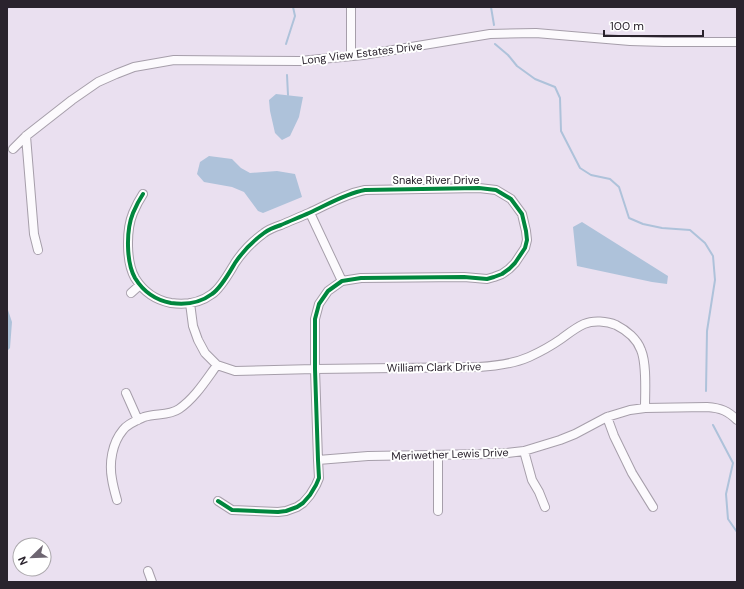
<svg xmlns="http://www.w3.org/2000/svg" width="744" height="589" font-family="'DM Sans',sans-serif">
<style>
.water{fill:#aec2da}
.lines{fill:none;stroke-linecap:round;stroke-linejoin:round}
.stream{stroke:#aec2da;stroke-width:2}
.minor-casing{stroke:#a69eaa;stroke-width:10}
.minor{stroke:#fcfafd;stroke-width:8}
.cycleway-casing{stroke:#fff;stroke-width:6}
.cycleway{stroke:#00873e;stroke-width:4}
.labels{text-anchor:middle;dominant-baseline:central;stroke-width:4;stroke-linejoin:round;paint-order:stroke}
.street-label{font-size:11px;fill:#2a232d;stroke:#fff}
</style>
<rect width="100%" height="100%" fill="#eae0f0"/>
<path class="water" d="M276,94L303,97L299,117L290,136L282,140L275,133L270,111L269,100Z
M209,156L232,159L241,168L250,173L277,171L295,174L302,197L263,213L258,211L244,192L232,187L204,182L197,174L200,162Z
M582,222L668,276L667,284L652,282L577,266L573,227Z
M7,307L12,322L10,348L7,351Z"/>
<g class="lines">
<path class="stream" d="M491,7L494,25
M7,8L9,7
M286,44L295,16L293,7
M495,44L508,55L517,66L535,79L555,87L560,98L561,131L580,168L591,175L610,179L619,187L629,218L643,224L662,228L690,230L705,243L713,256L715,280L707,331L706,391
M287,75L288,95
M713,425L733,463L726,494L728,519L737,532"/>
<defs>
<path id="minor" d="M351,7V56
M26,136L34,234L38,250
M13,149L26,136L72,100L98,82L116,74L134,67L174,60L300,61L363,55L490,34L536,33L630,41L664,42H737
M143,194C139,200 136,206 133,213C126,230 126,262 135,278C143,291 155,300 171,303C185,305 200,303 212,294C221,288 229,273 235,263C243,251 253,241 264,233C269,229 275,227 281,225C290,221 300,217 309,213C327,205 344,194 365,190L479,188L496,190L511,199L522,214L526,231L527,240L525,248L515,263L509,269L502,274L494,277L487,279L464,277L361,278L342,281L328,291L319,304L315,319V369L318,460L319,478L316,485L310,495L303,503L297,507L286,511L278,512L232,510L218,501
M310,213L342,281
M131,293L140,285
M190,303L193,326L198,340L205,353L217,365L235,371L315,369L479,367C496,366 513,364 529,357C540,352 551,346 561,339C568,334 575,328 584,324C593,320 607,321 616,325C626,330 637,339 641,350C647,364 645,392 645,408
M126,393L138,420
M607,417L614,436L632,473L653,507
M524,451L532,480L539,492L545,507
M438,456V511
M318,460L368,456L488,454L507,453L524,451L560,440L575,434L607,417L630,410L645,408L707,407C721,408 728,411 737,420
M117,500C115,493 113,486 112,479C109,463 112,443 123,430C127,424 137,420 144,417C155,413 169,416 179,409C195,398 206,380 217,365
M148,571L152,582"/>
</defs>
<use href="#minor" class="minor-casing"/>
<use href="#minor" class="minor"/>
<defs>
<path id="cycleway" d="M143,194C139,200 136,206 133,213C126,230 126,262 135,278C143,291 155,300 171,303C185,305 200,303 212,294C221,288 229,273 235,263C243,251 253,241 264,233C269,229 275,227 281,225C290,221 300,217 309,213C327,205 344,194 365,190L479,188L496,190L511,199L522,214L526,231L527,240L525,248L515,263L509,269L502,274L494,277L487,279L464,277L361,278L342,281L328,291L319,304L315,319V369L318,460L319,478L316,485L310,495L303,503L297,507L286,511L278,512L232,510L218,501"/>
</defs>
<use href="#cycleway" class="cycleway-casing"/>
<use href="#cycleway" class="cycleway"/>
</g>
<g class="labels">
<g class="street-label">
<text transform="translate(362 53) rotate(-7)">Long View Estates Drive</text>
<text x="436" y="180">Snake River Drive</text>
<text transform="translate(434 367) rotate(-1)">William Clark Drive</text>
<text transform="translate(450 454) rotate(-2)">Meriwether Lewis Drive</text>
</g>
</g>
<rect width="744" height="589" fill="none" stroke="#2a232d" stroke-width="16"/>
<g transform="translate(32 557) rotate(247)"><circle r="19" fill="#ffffff" stroke="#aaa7ab"/>
<path d="M0-3L7 15L0 10L-7 15Z" fill="#6d6571"/>
<text y="-6" font-size="11" font-weight="bold" text-anchor="middle" fill="#2a232d">N</text>
</g>
<path d="M604 30v6h99v-6" fill="none" stroke="#2a232d" stroke-width="2"/>
<text x="610" y="30" font-size="12" fill="#2a232d" stroke="#ffffff" stroke-width="3" paint-order="stroke">100 m</text>
</svg>
